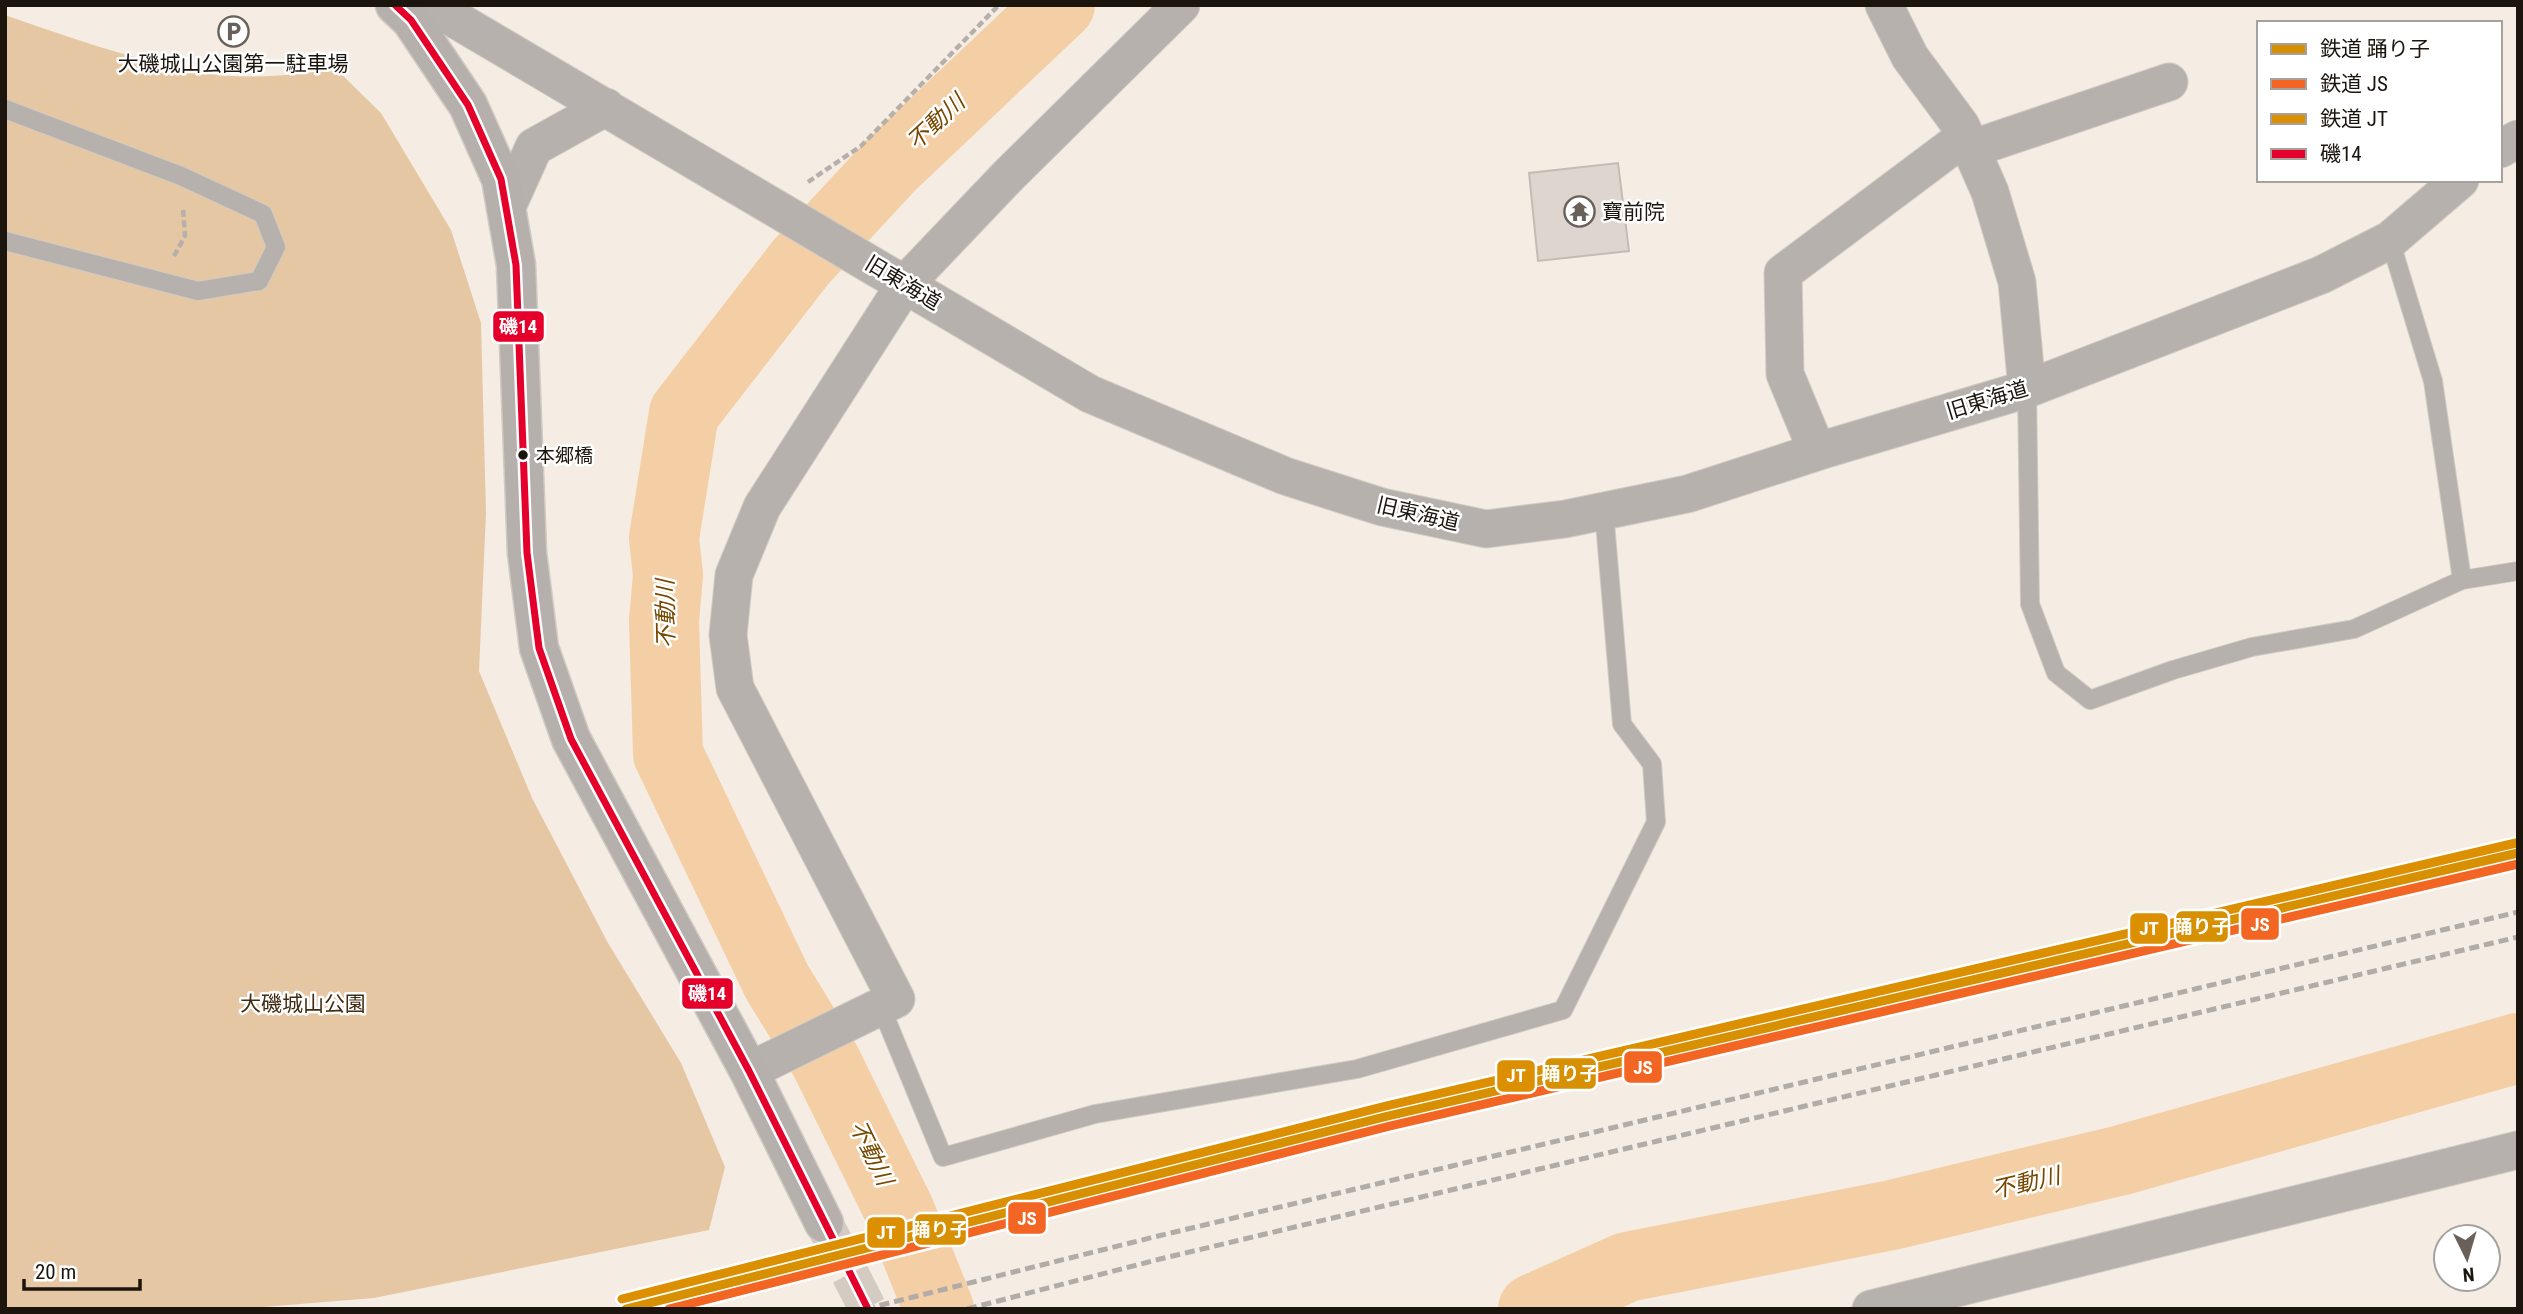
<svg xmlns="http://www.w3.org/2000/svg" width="2523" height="1314" font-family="'Roboto Condensed','Noto Sans JP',sans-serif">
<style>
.forest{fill:#e6c7a4}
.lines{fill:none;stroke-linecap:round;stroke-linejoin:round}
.river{stroke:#f4cfa5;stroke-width:70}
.building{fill:#ddd5ce;stroke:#c4bcb4;stroke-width:2}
.secondary-tunnel{stroke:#d4ccc3;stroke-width:38;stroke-dasharray:38 19;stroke-linecap:butt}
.lane-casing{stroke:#d1cac3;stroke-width:20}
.street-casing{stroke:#d1cac3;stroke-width:39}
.secondary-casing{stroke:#d1cac3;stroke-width:41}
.path{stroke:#b5b0ac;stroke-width:4.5;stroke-dasharray:7 3.5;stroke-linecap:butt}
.lane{stroke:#b6b1ad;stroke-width:18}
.street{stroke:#b6b1ad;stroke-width:37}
.secondary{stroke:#b5b0ab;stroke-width:38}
.rail{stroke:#b1aca7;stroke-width:5;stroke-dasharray:10 5;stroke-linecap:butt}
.bus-1-casing{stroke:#fff;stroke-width:12}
.bus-1{stroke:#e4002b;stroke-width:7}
.rail-1-casing{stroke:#fff;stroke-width:14}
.rail-2-casing{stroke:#fff;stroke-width:14}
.rail-3-casing{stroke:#fff;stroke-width:14}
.rail-1{stroke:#d69002;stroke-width:9}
.rail-2{stroke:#f26522;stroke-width:9}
.rail-3{stroke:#dd8f02;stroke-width:9}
.bus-dot{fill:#1c150e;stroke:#fff;stroke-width:2.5}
.labels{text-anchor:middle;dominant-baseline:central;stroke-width:5;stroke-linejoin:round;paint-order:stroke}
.bus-label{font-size:19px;fill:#1c150e;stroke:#fff;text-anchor:start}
.poi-label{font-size:21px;fill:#1c150e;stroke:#fff}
.street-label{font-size:21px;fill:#1c150e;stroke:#fff}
.park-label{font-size:21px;fill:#412c13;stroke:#fff}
.water-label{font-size:23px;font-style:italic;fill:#764800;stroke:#fff}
.line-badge{stroke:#fff;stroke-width:2.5}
.badge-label{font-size:19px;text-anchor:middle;font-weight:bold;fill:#fff}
</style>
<rect width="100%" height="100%" fill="#f5ece3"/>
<path class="forest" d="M5,15C67,37 132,59 196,72C239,80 293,76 336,69L381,113L451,230L481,323L486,513L479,671L532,798L608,943L681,1063L725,1167L709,1230L374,1298L239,1309H5Z"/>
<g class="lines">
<path class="river" d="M939,1309L900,1212L826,1062L777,982L668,754L664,621L668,575L664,538L684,413L801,262L891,165L1060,5
M1533,1309L1627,1267L1892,1215L2122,1160L2518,1048"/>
</g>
<path class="building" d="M1618,163L1629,251L1538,261L1529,173Z"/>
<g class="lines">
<path class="secondary-tunnel" d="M824,1223L868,1309"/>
<defs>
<path id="lane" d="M5,109L181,176L263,214L276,247L259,281L198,291L5,241
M2027,389L2030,604L2056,673L2090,700L2173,670L2252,647L2354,629L2462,580L2433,381L2390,240
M2462,580L2518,571
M881,1007L943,1157L1095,1114L1357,1069L1563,1010L1656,822L1652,764L1622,724L1604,511"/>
<path id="street" d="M431,5L1090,394L1285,476L1382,507L1486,529L1565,519L1687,494L1829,448L2027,389L2321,275L2390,240L2460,180
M1884,5L1910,57L1961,126L1990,192L2017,282L2027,389
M1971,149L2169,82
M2500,149L2518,139
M506,209L534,147L606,107
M1817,451L1785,374L1783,273L1966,136
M749,1071L896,999L735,688L728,635L734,575L762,507L905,284L1008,176L1181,5
M1871,1309L2518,1150"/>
<path id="secondary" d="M395,5L411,20L468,105L501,179L516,265L527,553L539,648L571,739L749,1071L824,1223"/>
</defs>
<use href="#lane" class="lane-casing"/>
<use href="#street" class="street-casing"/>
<use href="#secondary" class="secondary-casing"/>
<path class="path" d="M808,182L861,146L999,5
M174,256L185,236L183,208"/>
<use href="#lane" class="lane"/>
<use href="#street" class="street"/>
<use href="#secondary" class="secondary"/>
<path class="rail" d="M865,1309L1154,1237L2518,912
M967,1309L1160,1259L2518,937"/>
<defs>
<path id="bus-1" d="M395,5L411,20L468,105L501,179L516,265L527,553L539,648L571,739L749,1071L868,1309"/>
</defs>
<use href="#bus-1" class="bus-1-casing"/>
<use href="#bus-1" class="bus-1"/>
<defs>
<path id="rail-1" d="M626,1309L1388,1116L2518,853"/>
<path id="rail-2" d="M669,1309L1390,1126L2518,864"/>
<path id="rail-3" d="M622,1299L1386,1106L2516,843"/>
</defs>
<use href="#rail-1" class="rail-1-casing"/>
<use href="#rail-2" class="rail-2-casing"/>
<use href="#rail-3" class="rail-3-casing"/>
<use href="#rail-1" class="rail-1"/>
<use href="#rail-2" class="rail-2"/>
<use href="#rail-3" class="rail-3"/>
</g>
<defs>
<symbol id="parking-ring" viewBox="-11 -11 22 22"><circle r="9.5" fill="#fff" stroke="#686059" stroke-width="1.5"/><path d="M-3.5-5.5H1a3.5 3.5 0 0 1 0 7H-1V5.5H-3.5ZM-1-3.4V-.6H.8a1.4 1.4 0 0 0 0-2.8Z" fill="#686059"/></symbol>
<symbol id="temple-ring" viewBox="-11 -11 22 22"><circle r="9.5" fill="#fff" stroke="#686059" stroke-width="1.5"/><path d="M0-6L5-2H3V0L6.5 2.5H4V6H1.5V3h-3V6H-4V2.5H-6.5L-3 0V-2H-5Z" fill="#686059"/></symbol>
</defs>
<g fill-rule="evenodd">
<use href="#parking-ring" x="216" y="14" width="35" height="35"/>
<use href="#temple-ring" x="1562" y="194" width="35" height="35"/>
</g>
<circle class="bus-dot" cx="523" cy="455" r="6"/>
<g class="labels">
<g class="bus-label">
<text x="536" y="455">本郷橋</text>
</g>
<g class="poi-label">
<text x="233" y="64">大磯城山公園第一駐車場</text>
<text x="1602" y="212" text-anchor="start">寶前院</text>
</g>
<g class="street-label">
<text transform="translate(903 283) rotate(31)">旧東海道</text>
<text transform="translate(1987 400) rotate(-17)">旧東海道</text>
<text transform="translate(1418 514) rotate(13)">旧東海道</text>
</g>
<g class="park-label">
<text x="303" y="1004">大磯城山公園</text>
</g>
<g class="water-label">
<text transform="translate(936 122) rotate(-43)">不動川</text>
<text transform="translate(666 614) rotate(-91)">不動川</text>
<text transform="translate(871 1153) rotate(64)">不動川</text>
<text transform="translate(2026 1183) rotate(-13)">不動川</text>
</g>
</g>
<g class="line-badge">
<rect x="492" y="310" width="53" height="33" rx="7" fill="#e4002b"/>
<rect x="2240" y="907" width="40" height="34" rx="7" fill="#f26522"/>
<rect x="2175" y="910" width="54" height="33" rx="7" fill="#d69002"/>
<rect x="2129" y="912" width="40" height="33" rx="7" fill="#dd8f02"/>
<rect x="681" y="977" width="53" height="33" rx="7" fill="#e4002b"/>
<rect x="1623" y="1050" width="40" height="34" rx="7" fill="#f26522"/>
<rect x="1544" y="1057" width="53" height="33" rx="7" fill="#d69002"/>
<rect x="1496" y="1059" width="40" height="34" rx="7" fill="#dd8f02"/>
<rect x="1007" y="1201" width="40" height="34" rx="7" fill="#f26522"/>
<rect x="914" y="1213" width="53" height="33" rx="7" fill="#d69002"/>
<rect x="866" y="1216" width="40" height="33" rx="7" fill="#dd8f02"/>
</g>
<g class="badge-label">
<text x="518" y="333">磯14</text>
<text x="2260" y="931">JS</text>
<text x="2202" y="933">踊り子</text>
<text x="2149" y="935">JT</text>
<text x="707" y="1000">磯14</text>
<text x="1643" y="1074">JS</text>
<text x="1570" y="1080">踊り子</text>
<text x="1516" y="1082">JT</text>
<text x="1027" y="1225">JS</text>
<text x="940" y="1236">踊り子</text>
<text x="886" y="1239">JT</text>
</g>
<rect width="2523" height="1314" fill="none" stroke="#1c150e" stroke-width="14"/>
<rect x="2257" y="21" width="245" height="161" fill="#ffffff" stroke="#a4a19f" stroke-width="2"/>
<rect x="2271" y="44" width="35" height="10" fill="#d69002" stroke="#a4a19f" stroke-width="2"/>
<text x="2320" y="56" font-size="21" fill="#1c150e">鉄道 踊り子</text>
<rect x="2271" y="79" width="35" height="10" fill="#f26522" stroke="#a4a19f" stroke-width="2"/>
<text x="2320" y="91" font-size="21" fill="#1c150e">鉄道 JS</text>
<rect x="2271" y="114" width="35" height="10" fill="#dd8f02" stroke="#a4a19f" stroke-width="2"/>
<text x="2320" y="126" font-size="21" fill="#1c150e">鉄道 JT</text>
<rect x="2271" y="149" width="35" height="10" fill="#e4002b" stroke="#a4a19f" stroke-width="2"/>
<text x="2320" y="161" font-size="21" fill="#1c150e">磯14</text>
<g transform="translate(2467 1258) rotate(175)"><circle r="33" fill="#ffffff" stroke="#a4a19f" stroke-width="2"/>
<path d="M0-5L12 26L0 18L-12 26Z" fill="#686059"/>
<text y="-10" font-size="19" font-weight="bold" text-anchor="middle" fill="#1c150e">N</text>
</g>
<path d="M24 1279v10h116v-10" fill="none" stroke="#1c150e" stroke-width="3.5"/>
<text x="35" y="1279" font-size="21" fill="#1c150e" stroke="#ffffff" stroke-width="5" paint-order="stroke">20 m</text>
</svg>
